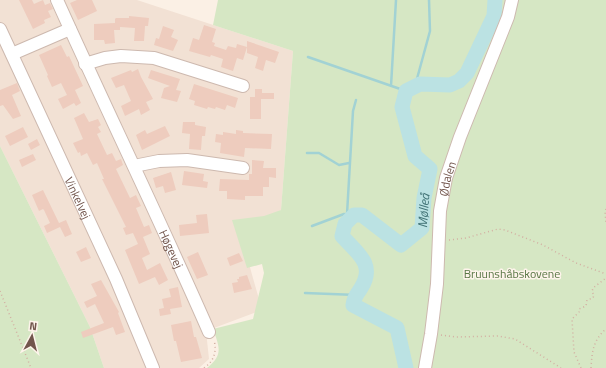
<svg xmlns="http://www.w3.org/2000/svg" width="606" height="368" font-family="'Titillium Web',sans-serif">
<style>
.residential{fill:#f2e1d4}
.green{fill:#d6e7c4}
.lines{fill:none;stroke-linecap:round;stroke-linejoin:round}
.stream{stroke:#a2d2d4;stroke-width:2.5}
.river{stroke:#bbe2e3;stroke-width:15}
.building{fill:#eeccbe}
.minor-casing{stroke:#cdb9af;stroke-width:14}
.path{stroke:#d3afa2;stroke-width:1.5;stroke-dasharray:1 3;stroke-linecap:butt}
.minor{stroke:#fff;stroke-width:12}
.labels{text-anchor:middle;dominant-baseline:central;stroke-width:3;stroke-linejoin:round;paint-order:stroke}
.street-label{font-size:12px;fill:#72554c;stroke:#fef4eb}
.park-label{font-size:12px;fill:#597745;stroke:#fef4eb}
.water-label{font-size:13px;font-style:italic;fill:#417376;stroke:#fef4eb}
</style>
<rect width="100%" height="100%" fill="#fbf0e5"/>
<path class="residential" d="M0,0H137L293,51L281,210L242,239L262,310L206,331L209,359L199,368H104L90,327L0,146Z"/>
<path class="green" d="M218,0H606V368H207C224,355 219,346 213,329L253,319L264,273L262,264L247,268L232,220L264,216L281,210L293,51L213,25Z
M0,146L90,327L104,368H0Z"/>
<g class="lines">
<path class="stream" d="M308,57L406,91
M391,86L396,0
M415,86L430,31L429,0
M307,153H319L339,165L349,163
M347,214L353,111L356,100
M312,226L344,214L354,215
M305,293L357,295"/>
<path class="river" id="s1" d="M406,368L397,328L353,305C354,296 357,295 361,288C376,264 357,253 342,236L345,224L354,215H362L401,245L422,228L424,198L430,169L415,156L402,107L406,91L420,84L450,85L459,81L467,73L494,16L495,0"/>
</g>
<path class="building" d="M19,0H32L34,4L43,0L45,5L50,3L53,9L48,11L51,17L44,20L45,23L33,29Z
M77,0H92L97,11L78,20L70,3Z
M129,16L149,18L148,26H145L144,41H134L135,28L120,27V30H114L115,43L105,44L104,40H94V24L115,23V19L116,18H129Z
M204,25L216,29L212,42L215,43L214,46L226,50L228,46L236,48L237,44L247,47L243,60L237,58L233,71L221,67L223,59L211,55L210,57L189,51L193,38L199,40Z
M163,26L174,30L171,37L178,40L173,51L154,45L156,38L159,39Z
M247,41L279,52L275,63L266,60L263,71L255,68L258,57L247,53Z
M61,45L67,57L69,56L83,86L75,90L81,103L76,106L74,103L63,109L58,99L67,95L61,83L52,87L47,76L48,75L39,55Z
M138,69L141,77L153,99L146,102L150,110L141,115L139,109L125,116L121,106L131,101L124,85L116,88L111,78L131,70L132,72Z
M151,70L180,79L176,90L181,91L177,102L161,98L164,88L170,86L148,78Z
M17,83L20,91L12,95L21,116L13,119L3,105L0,106V90Z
M194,84L238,98L235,108L227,105L225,110L216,107L215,109L208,107L207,109L194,105L195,101L189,99Z
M255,89H262V93H274V99H261V119H250V97H255Z
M84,113L89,122L98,119L101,125L98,127L101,132L97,134L107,155L112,153L116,161L121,159L123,165L116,169L130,198L136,195L141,206L136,208L144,227L149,225L152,233L143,237L150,254L142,258L147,270L160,263L168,280L159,285L155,277L139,284L125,250L138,244L133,233L126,235L123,228L126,227L102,179H104L97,163L93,165L87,153L81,156L80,152L78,153L73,143L83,139L74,118Z
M183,122H195V125L206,127L205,136H202L201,150L189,149L190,134L182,133Z
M165,126L170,136L142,150L136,135L145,130L147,134Z
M23,127L28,137L10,146L5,136Z
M236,130L243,131V133L272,134L271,149L245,148L244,157L220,153L221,143L215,142L216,134L223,135V132L236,134Z
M37,139L40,145L31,150L28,144Z
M33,154L36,160L22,167L19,160Z
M252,160L264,161L263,168H276V178L269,177V187H263V196H245V200L227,199V191H219L220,179L249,180V174H252Z
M184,171L204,174L203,181L208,182L207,188L182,185Z
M171,172L176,190L165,193L163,186L156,188L153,178Z
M43,190L59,223L66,220L72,234L65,237L60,227L47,233L44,226L50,223L44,210L43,209L39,211L32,195Z
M207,214L209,233L180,236L179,225L197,223L196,215Z
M86,247L91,258L81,262L76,252Z
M198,252L208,275L197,279L187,257Z
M239,253L243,261L230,266L227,258Z
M247,275L252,289L234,293L232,283L238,282L237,279H239V277Z
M101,280L119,312L118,313L125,332L116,335L113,327L83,338L81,332L104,323L95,304L87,308L84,302L97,296L91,284Z
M178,287L182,307L170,309L171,314L160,316L159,309L164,308L162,299L171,297L169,289Z
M191,321L194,337H196L202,358L181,362L176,341H174L171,325Z"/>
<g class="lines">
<defs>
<g id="minor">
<path id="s2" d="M57,0C107,111 160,220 209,332"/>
<path id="s3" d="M0,29L116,279L153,368"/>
<path d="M12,54L70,29"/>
<path d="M85,64L105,58L121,56L154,58L243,86"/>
<path d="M134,166L159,161L187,160L243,168"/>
<path id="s4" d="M425,368L431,334L437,284L440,211L446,178L460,137L508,17L512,0"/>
</g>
</defs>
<use href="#minor" class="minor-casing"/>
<path class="path" d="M606,209L605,211L606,224
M449,240L466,238L498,229L505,230L543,245L576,263L606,274
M0,291L31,368
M441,335L456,337L498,336L515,339L561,368
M204,368C214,361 217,352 214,340
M581,368L574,352L572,319L579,312V309L586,306L587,300L593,298L594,295L592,292L593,288L606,278
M591,368C592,352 593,340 606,329"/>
<use href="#minor" class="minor"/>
</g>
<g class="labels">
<g class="street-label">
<text stroke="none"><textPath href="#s4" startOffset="191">Ødalen</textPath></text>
<text stroke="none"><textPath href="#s3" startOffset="186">Vinkelvej</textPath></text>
<text stroke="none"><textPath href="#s2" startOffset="274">Høgevej</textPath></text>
</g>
<g class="park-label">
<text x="512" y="273">Bruunshåbskovene</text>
</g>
<g class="water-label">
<text stroke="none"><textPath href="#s1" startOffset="298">Mølleå</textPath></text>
</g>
</g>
<g transform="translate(32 336) rotate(7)" stroke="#fef4eb" stroke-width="3" paint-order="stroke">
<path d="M0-3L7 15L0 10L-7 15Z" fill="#72554c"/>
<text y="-6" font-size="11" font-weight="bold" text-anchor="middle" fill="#72554c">N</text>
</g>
</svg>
